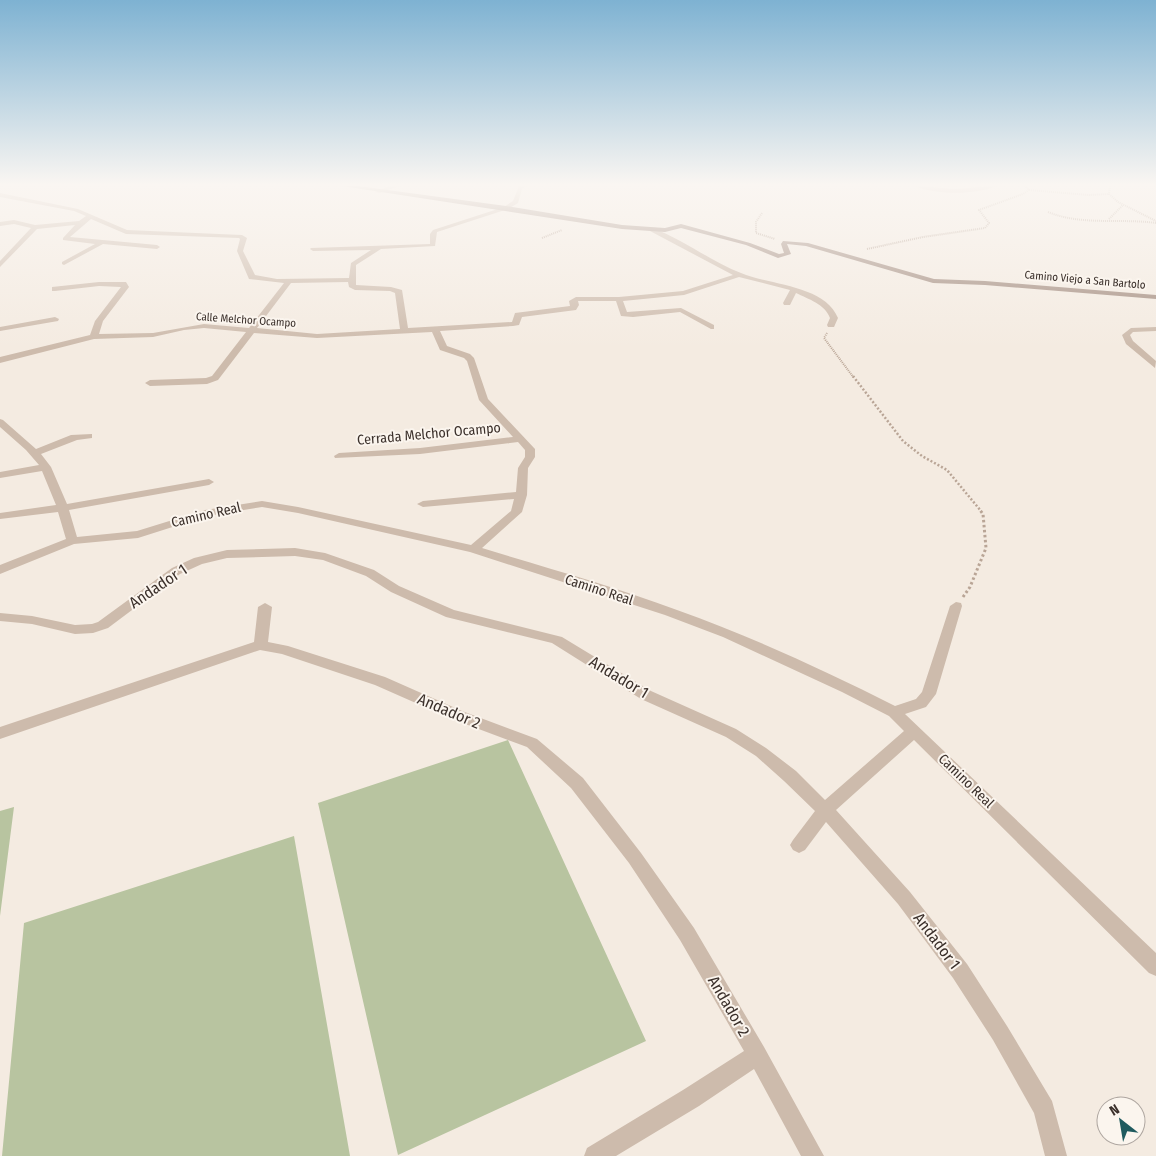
<svg xmlns="http://www.w3.org/2000/svg" width="1156" height="1156" font-family="'Fira Sans Condensed',sans-serif">
<style>
.green{fill:#b8c4a0}
.lines{fill:none;stroke-linecap:round;stroke-linejoin:round}
.path-far2{stroke:#b9a596;stroke-width:2;stroke-dasharray:1 1;stroke-linecap:butt}
.path-far1{stroke:#b9a596;stroke-width:2.5;stroke-dasharray:2 2;stroke-linecap:butt}
.path{stroke:#b9a596;stroke-width:3;stroke-dasharray:2.5 2.5;stroke-linecap:butt}
.street{fill:#cdbbac;fill-rule:evenodd}
.secondary{fill:#a18a7d;fill-rule:evenodd}
.labels{text-anchor:middle;dominant-baseline:central;stroke-width:4;stroke-linejoin:round;paint-order:stroke}
.far-street-label{font-size:11px;fill:#3b302b;stroke:#fbf5ee}
.street-label{font-size:14px;fill:#3b302b;stroke:#fbf5ee}
.near-street-label{font-size:16px;fill:#3b302b;stroke:#fbf5ee}
</style>
<rect width="100%" height="100%" fill="#f4ebe1"/>
<path class="green" d="M508,740L646,1041L398,1155L318,803Z
M14,807L0,916V811Z
M294,836L350,1156H2L24,923Z"/>
<g class="lines">
<path class="path-far2" d="M1110,186L1109,194L1118,202L1156,221
M1029,190L1089,195L1109,194
M1048,212C1082,226 1120,218 1156,223
M762,213L756,222V233L775,239
M1109,219L1123,205
M542,238L562,230
M867,249L923,237L985,228L989,223L979,210L1023,194L1029,190L1025,186
M827,333L824,338L854,378"/>
<path class="path-far1" d="M853,376L903,441L922,456L947,470L981,511"/>
<path class="path" d="M963,597L970,587L986,548L983,514L980,510"/>
<path class="street" d="M390,186H399L380,193L375,192Z
M519,186H525L522,189L518,203L508,209L437,232L435,246L381,249L356,265V285L391,287L402,290L408,328L512,322L515,313L570,306L569,301L576,297H619L683,291L733,275L650,231V229L652,228C683,239 710,261 741,273C769,285 825,285 838,318L834,327H828L827,325L830,318C825,304 808,299 796,293L790,305H784L783,303L790,290L739,277L684,295L623,301L627,312L681,308L714,325V329H711L680,312L633,317L621,316L616,301H578L579,305L576,310L522,317L519,325L513,326L440,331L447,346L470,354L474,358L488,399L535,449V457L528,468L527,495L522,512L482,548C547,568 613,586 677,610C752,637 824,670 895,706L916,699L922,692L950,606L956,602L961,603L962,606L936,694L926,707L905,714L1156,953V976L1149,973L914,740L836,810L910,892L967,964L1007,1026L1052,1101L1067,1156H1045L1034,1113L993,1040L953,978L898,904L826,822L805,850L799,853L793,850L790,845L793,840L815,811L784,781L756,756L726,737L641,699L552,643L446,617L391,592L366,576L323,560L295,556L227,558L202,564L180,574L108,628L93,633L75,634L32,624L0,621V613L32,616L75,625L92,624L98,622L172,568L194,558L227,550L295,548L325,553L374,570L399,586L454,610L562,637L651,691L736,729L766,748L796,771L825,800L904,731L889,716L842,692L723,637L665,615L470,552L298,513L262,507L207,516L138,538L74,544L0,574V565L66,539L58,512L0,519V513L56,505L42,471L0,478V472L39,465L26,450L0,427V419L3,420L36,449L71,435L92,434V438L77,440L41,454L51,467L67,504L209,479L214,482L209,485L69,510L77,537L137,531L205,510L262,501L298,507L471,545L511,511L514,499L423,507L417,504L423,501L516,492L518,468L525,457V450L518,442L420,454L335,458L334,456L339,453L420,448L513,437L479,400L467,361L464,358L440,350L432,332L317,338L254,333L218,380L207,384L150,386L145,383L150,380L206,378L212,376L246,332L204,328L184,330L153,337L94,339L0,363V357L90,335L95,321L121,287L99,286L55,291H52V287L99,282H126L129,287L103,321L99,334L153,333L204,324L249,328L284,283L249,279L237,251L240,239L239,238L126,234L91,219L70,237L157,245L160,247L157,249L103,244L64,265L62,264V262L95,244L63,240V238L75,225L37,229L0,267V261L31,228L14,224L0,226V222L14,220L35,225L79,221L86,216L74,211L0,197V193L78,209L127,230L242,235L247,238L243,251L255,275L277,279L349,278L351,263L371,250L313,251L310,249L311,248L430,244V234L433,230L504,207L513,201ZM348,282L349,287L355,290L390,291L395,293L400,329L317,334L257,328L291,283Z
M915,186L955,189L996,186C978,195 933,195 915,186Z
M55,317L59,319L58,321L0,331V327Z
M1156,327V331L1133,332L1130,335L1133,341L1156,361L1155,368L1126,344L1122,335L1131,328Z
M265,603L272,607L268,642L288,646L385,677L462,711L537,739L583,778L641,853L694,928L764,1047L824,1156H801L754,1069L699,1106L616,1156H584L587,1148L683,1090L744,1051L680,940L629,863L571,788L527,747L452,719L375,685L282,654L260,650L0,739V727L254,642L258,607Z"/>
<path class="secondary" d="M342,186H358L506,206L622,225L665,228L681,224L750,243L779,254L784,253L781,244L783,241L808,243L934,279L985,281L1156,295V299L985,285L933,283L806,246L787,244L791,254L778,258L746,245L681,228L665,232L622,229Z"/>
</g>
<linearGradient id="sky" x2="0" y2="1"><stop stop-color="#7eb2d2"/><stop offset="0.53" stop-color="#faf6f2"/><stop offset="1" stop-color="#faf6f2" stop-opacity="0"/></linearGradient>
<rect width="1156" height="348" fill="url(#sky)"/>
<g class="labels">
<g class="far-street-label">
<text transform="translate(1085 280) rotate(5)">Camino Viejo a San Bartolo</text>
<text transform="translate(246 320) rotate(4)">Calle Melchor Ocampo</text>
</g>
<g class="street-label">
<text transform="translate(429 434) rotate(-5)">Cerrada Melchor Ocampo</text>
<text transform="translate(206 515) rotate(-13)">Camino Real</text>
<text transform="translate(599 590) rotate(18)">Camino Real</text>
<text transform="translate(966 781) rotate(44)">Camino Real</text>
</g>
<g class="near-street-label">
<text transform="translate(158 586) rotate(-34)">Andador 1</text>
<text transform="translate(619 677) rotate(31)">Andador 1</text>
<text transform="translate(449 711) rotate(23)">Andador 2</text>
<text transform="translate(937 941) rotate(53)">Andador 1</text>
<text transform="translate(729 1006) rotate(60)">Andador 2</text>
</g>
</g>
<g transform="translate(1121 1121) rotate(329)"><circle r="24" fill="#fbf5ee" stroke="#aea6a0"/>
<path d="M0-4L9 19L0 12L-9 19Z" fill="#1f5a5e"/>
<text y="-8" font-size="14" font-weight="bold" text-anchor="middle" fill="#3b302b">N</text>
</g>
</svg>
